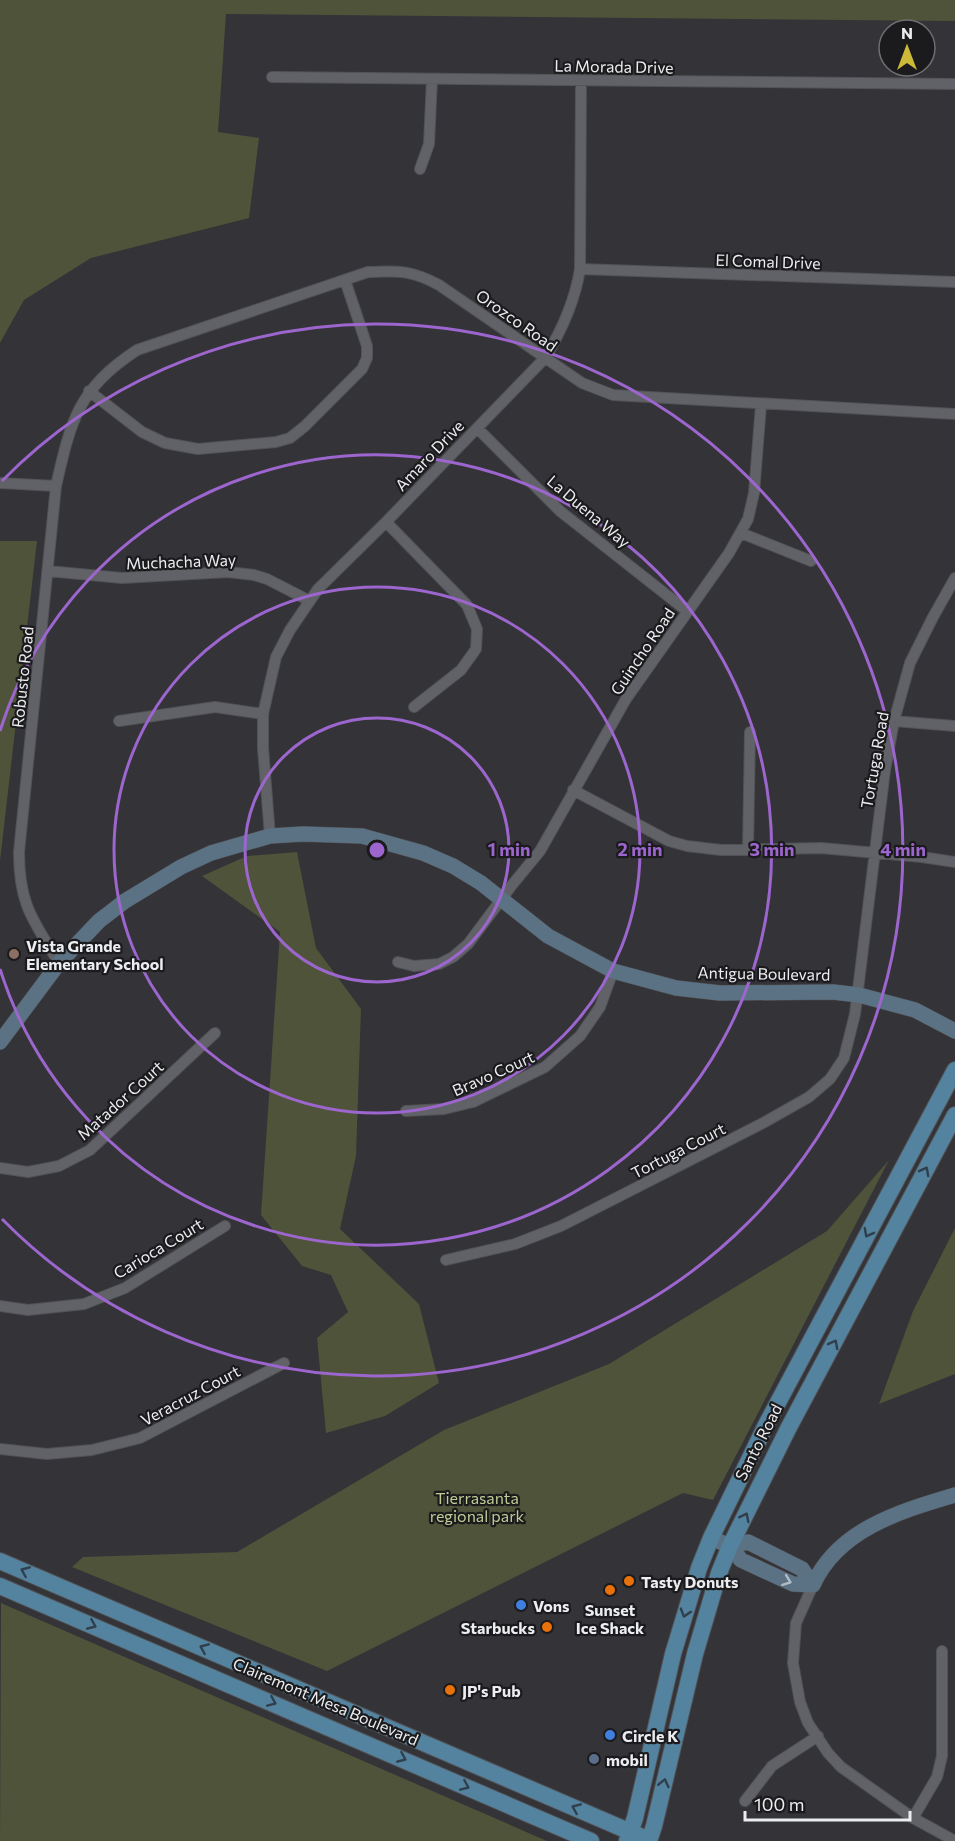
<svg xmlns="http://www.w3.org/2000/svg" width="955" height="1841" font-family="Commissioner,sans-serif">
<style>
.green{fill:#4e5339}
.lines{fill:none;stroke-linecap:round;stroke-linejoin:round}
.street-casing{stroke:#515255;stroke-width:12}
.secondary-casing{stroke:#515255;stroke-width:16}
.primary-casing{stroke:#515255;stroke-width:18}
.street{stroke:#616267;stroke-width:10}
.secondary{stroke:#5b7284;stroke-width:15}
.primary{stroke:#5483a0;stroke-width:16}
.oneway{stroke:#2f3f4b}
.oneway2{stroke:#b2bcc5}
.ring{fill:none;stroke:#9d66ce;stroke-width:3}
.education-dot{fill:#8d6e63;stroke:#1b1b1d;stroke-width:2}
.food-dot{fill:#e8710a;stroke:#1b1b1d;stroke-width:2}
.shop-dot{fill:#3f7fe0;stroke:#1b1b1d;stroke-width:2}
.service-dot{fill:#5c6f8a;stroke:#1b1b1d;stroke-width:2}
.labels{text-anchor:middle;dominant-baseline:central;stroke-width:4.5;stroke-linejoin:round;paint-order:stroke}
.street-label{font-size:16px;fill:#ecedf0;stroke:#1b1b1d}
.poi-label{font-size:16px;font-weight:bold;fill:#ecedf0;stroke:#1b1b1d;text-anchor:start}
.park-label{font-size:16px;fill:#c0cc96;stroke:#1b1b1d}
.centre{fill:#9d66ce;stroke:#1b1b1d;stroke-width:3}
.ring-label{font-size:18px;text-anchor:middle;font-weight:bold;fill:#9d66ce;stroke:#1b1b1d;stroke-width:4.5;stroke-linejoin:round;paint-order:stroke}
</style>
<rect width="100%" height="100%" fill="#333338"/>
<path class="green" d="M0,0H955V21L226,14L218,132L259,138L249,218L91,258L24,300L0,343Z
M0,541H37L0,861Z
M297,852L316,948L361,1009L356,1156L340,1229L419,1304L439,1383L385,1416L326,1433L317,1338L348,1312L331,1275L302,1266L261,1215L280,932L202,876L247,856Z
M889,1160L713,1500L683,1493L327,1671L72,1567L83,1557L237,1552L444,1430L609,1364L827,1231Z
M955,1228V1374L879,1404L913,1311Z
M1,1603L547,1841H0Z"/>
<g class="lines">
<defs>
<path id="street" d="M272,77L955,84
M420,169L429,144L432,79
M580,269L955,282
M89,391L142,432L165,443L198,449L276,442L290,438L305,426L362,369L367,358V346L345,280
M477,428L560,511L687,611
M0,483L56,486
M386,522L467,605L477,629L476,649L461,670L414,707
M741,533L811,561
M48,571L122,578L228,572L254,575L267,579L310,601
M119,721L215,707L263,714
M894,721L955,726
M573,790L669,841L687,846L721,850L821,848L922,857L955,862
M270,836L263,748V714L276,657L290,630L318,589L386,522L545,358C562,330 575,301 580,269L581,81
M748,850L750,732
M398,962L414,966L439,964L453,957L468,944L512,885L540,851L626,699L729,553L748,519L754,493L761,405
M59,963C33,920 19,905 19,852L56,486C71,420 78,389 137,350L368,272C399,271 411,270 439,285L582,383L613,395L955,414
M406,1111L444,1109L473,1102L545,1067L580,1036L600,1007L613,971
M0,1168L28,1172L59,1166L90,1150L215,1033
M446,1260L515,1244L561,1226L763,1123L809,1097L830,1079L844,1058L855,1014L885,770L894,721L910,663L933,617L955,578
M0,1306L28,1310L84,1304L125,1288L225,1226
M0,1449L47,1454L92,1450L140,1438L284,1363
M813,1585L796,1623L793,1663L800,1702L808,1723L828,1753L841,1767L913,1818L955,1841
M745,1801L772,1766L818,1736
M913,1818L937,1777L942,1756V1651"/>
<path id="secondary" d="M0,1042L59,963L99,921L125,901L181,867L211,853L270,836L303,834L362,836L423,853L453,866L481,883L548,936L613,971L676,988L720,993L833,992L859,995L915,1010L955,1031
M711,1538L730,1546L741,1560L793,1584L813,1585
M730,1546L748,1542L802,1569L813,1585
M813,1585C838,1529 901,1511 955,1495"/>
<path id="primary" d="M0,1561L640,1836
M0,1586L591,1841
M627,1841L635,1818L673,1654L699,1568L711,1538L766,1425L955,1070
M649,1841L654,1826L695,1654L719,1573L730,1546L788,1429L955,1115"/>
</defs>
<use href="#street" class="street-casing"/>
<use href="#secondary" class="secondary-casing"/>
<use href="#primary" class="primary-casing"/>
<use href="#street" class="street"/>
<use href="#secondary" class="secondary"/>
<use href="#primary" class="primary"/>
</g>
<defs><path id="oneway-chevron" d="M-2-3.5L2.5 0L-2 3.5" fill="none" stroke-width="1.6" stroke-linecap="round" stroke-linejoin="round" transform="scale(1.5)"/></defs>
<g class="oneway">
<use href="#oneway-chevron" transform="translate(925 1171) rotate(-62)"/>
<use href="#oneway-chevron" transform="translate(868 1233) rotate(118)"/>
<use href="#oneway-chevron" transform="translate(834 1344) rotate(-62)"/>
<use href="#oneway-chevron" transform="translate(745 1517) rotate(-63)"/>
<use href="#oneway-chevron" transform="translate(25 1571) rotate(-157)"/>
<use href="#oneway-chevron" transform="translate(685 1613) rotate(107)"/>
<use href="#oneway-chevron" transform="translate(92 1625) rotate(23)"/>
<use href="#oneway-chevron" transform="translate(204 1648) rotate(-157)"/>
<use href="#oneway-chevron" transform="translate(272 1702) rotate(23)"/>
<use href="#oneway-chevron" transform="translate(402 1758) rotate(23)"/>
<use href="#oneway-chevron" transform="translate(664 1783) rotate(-77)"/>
<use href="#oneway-chevron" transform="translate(465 1786) rotate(23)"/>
<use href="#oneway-chevron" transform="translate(576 1808) rotate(-157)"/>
</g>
<use class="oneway2" href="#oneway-chevron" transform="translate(787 1581) rotate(21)"/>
<g class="ring">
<circle cx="377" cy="850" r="132"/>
<circle cx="377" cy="850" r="263"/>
<path d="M0 731A395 395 0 1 1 0 969"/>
<path d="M2 481A526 526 0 1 1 2 1219"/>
</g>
<circle class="education-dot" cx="14" cy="954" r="6"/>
<g class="food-dot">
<circle cx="629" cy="1581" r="6"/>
<circle cx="610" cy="1590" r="6"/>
<circle cx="547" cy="1627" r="6"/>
<circle cx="450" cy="1690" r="6"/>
</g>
<g class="shop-dot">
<circle cx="521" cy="1605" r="6"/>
<circle cx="610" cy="1735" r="6"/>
</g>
<circle class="service-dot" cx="594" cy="1759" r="6"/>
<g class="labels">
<g class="street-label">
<text transform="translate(614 66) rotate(1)">La Morada Drive</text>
<text transform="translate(768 261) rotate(2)">El Comal Drive</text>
<text transform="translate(517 320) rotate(35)">Orozco Road</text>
<text transform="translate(429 455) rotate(-46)">Amaro Drive</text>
<text transform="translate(589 511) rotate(40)">La Duena Way</text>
<text transform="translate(181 561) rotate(-2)">Muchacha Way</text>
<text transform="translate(642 651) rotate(-56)">Guincho Road</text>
<text transform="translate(22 677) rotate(-84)">Robusto Road</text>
<text transform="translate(874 760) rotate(-80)">Tortuga Road</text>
<text transform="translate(764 973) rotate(1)">Antigua Boulevard</text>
<text transform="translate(493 1073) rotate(-24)">Bravo Court</text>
<text transform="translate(120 1100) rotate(-42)">Matador Court</text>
<text transform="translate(678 1150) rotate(-27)">Tortuga Court</text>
<text transform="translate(158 1248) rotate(-31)">Carioca Court</text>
<text transform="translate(190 1395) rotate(-28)">Veracruz Court</text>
<text transform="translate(758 1442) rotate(-63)">Santo Road</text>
<text transform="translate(326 1701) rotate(23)">Clairemont Mesa Boulevard</text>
</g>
<g class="poi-label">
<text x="26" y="945">Vista Grande<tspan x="26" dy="18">Elementary School</tspan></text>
<text x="641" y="1581">Tasty Donuts</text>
<text x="533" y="1605">Vons</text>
<text x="610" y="1609" text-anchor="middle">Sunset<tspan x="610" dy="18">Ice Shack</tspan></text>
<text x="535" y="1627" text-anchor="end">Starbucks</text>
<text x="462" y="1690">JP's Pub</text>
<text x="622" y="1735">Circle K</text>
<text x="606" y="1759">mobil</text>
</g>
<g class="park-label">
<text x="477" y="1497">Tierrasanta<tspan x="477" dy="18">regional park</tspan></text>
</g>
</g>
<circle cx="377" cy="850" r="9" class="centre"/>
<g class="ring-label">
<text x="509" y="856">1 min</text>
<text x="640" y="856">2 min</text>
<text x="772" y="856">3 min</text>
<text x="903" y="856">4 min</text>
</g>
<g transform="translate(907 48)"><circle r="28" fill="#1b1b1d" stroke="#6f6f71" stroke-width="1.5"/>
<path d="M0-4.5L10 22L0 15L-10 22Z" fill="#cdb938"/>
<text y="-9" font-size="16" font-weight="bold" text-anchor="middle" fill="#ecedf0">N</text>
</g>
<path d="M745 1811v9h165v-9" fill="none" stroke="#ecedf0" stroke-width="3"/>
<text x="754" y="1811" font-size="18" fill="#ecedf0" stroke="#1b1b1d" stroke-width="4.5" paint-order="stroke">100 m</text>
</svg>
